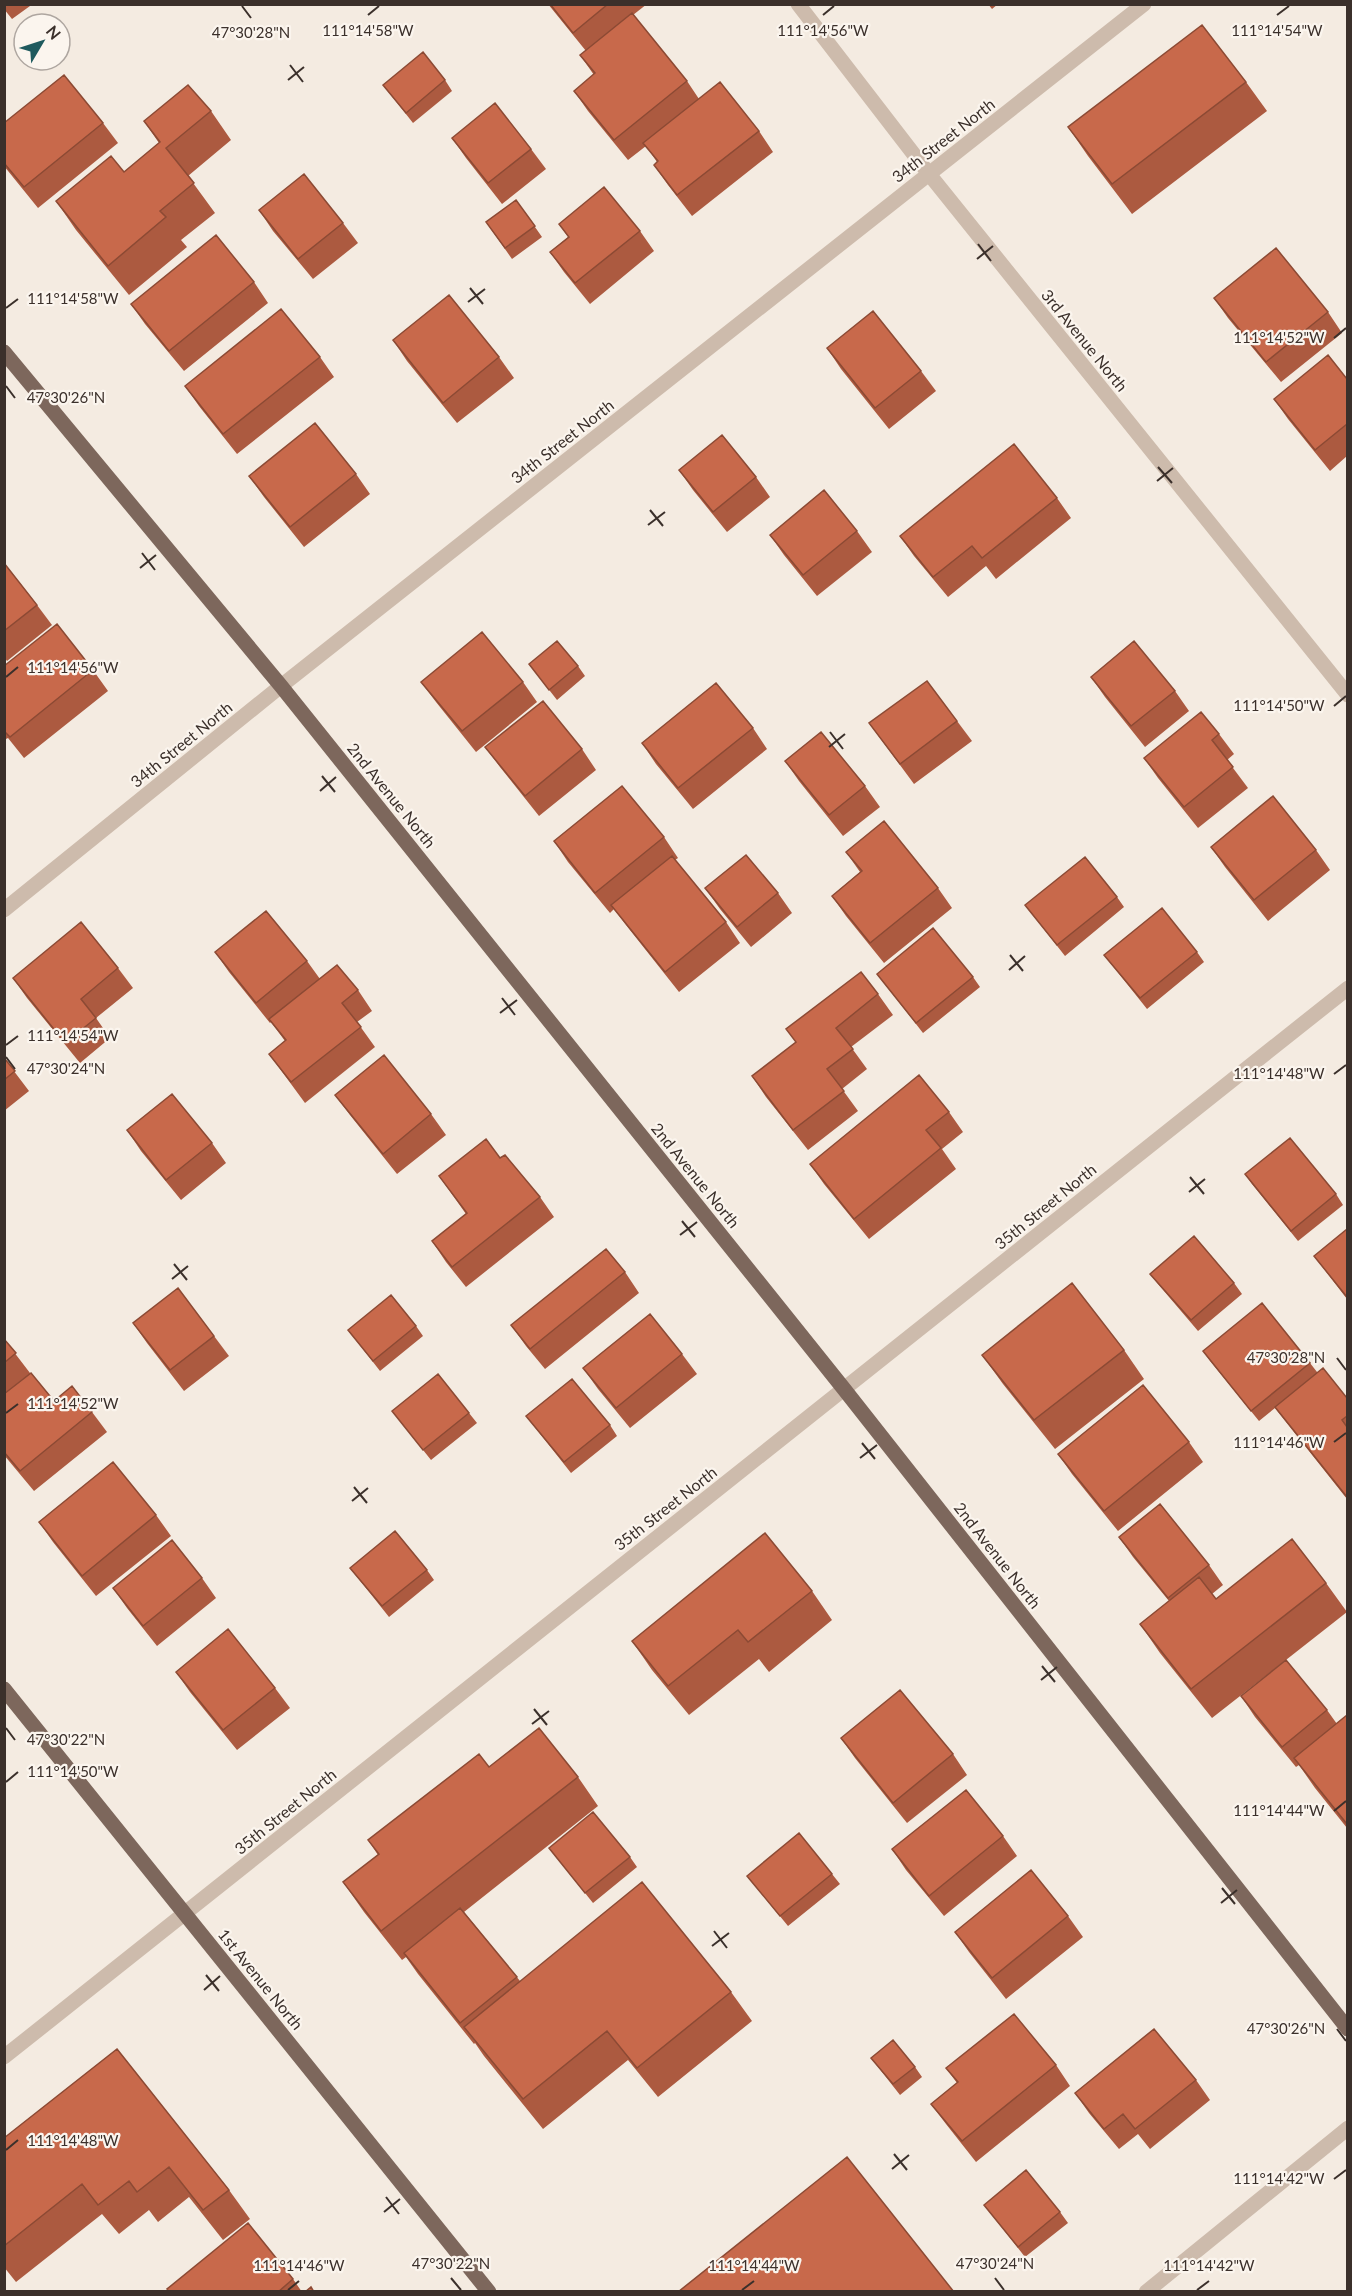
<svg xmlns="http://www.w3.org/2000/svg" width="1352" height="2296" font-family="Lato,sans-serif">
<style>
.lines{fill:none;stroke-linecap:round;stroke-linejoin:round}
.minor{stroke:#cdbbac;stroke-width:15}
.major{stroke:#7d675c;stroke-width:15}
.wall{fill:#ac5a40}
.building{fill:#c8694b;stroke:#8c4a34;stroke-width:1.5}
.ticks{fill:none;stroke:#3b302b;stroke-width:2}
.labels{text-anchor:middle;dominant-baseline:central;stroke-width:4.5;stroke-linejoin:round;paint-order:stroke}
.street-label{font-size:16px;fill:#3b302b;stroke:#fbf5ee}
.ticks-label{font-size:15px;text-anchor:middle;fill:#3b302b;stroke:#fbf5ee;stroke-width:4.5;stroke-linejoin:round;paint-order:stroke}
</style>
<rect width="100%" height="100%" fill="#f4ebe1"/>
<g class="lines">
<path class="minor" d="M798,4L929,174L1348,695
M4,910L281,686L1144,4
M4,2057L1348,988
M1146,2292L1348,2128"/>
<path class="major" d="M4,352L281,686L844,1389L1348,2029
M4,1689L489,2292"/>
</g>
<path class="wall" d="M4,4H29L30,6L12,19L4,9Z
M548,4H647L633,15L687,81L699,99L759,131L773,152L692,216L668,185L654,165L657,162L646,146L628,160L588,111L574,91L594,75L580,55L586,51Z
M988,4H998L992,9Z
M445,80L452,91L413,123L383,85Z
M1246,82L1267,111L1132,214L1088,156L1068,127Z
M211,111L231,140L188,176L215,213L181,240L187,247L129,295L76,230L56,201L124,172L159,143L144,121Z
M4,123H103L118,143L38,208L4,166Z
M452,138L531,149L546,169L502,204L466,158Z
M516,200L542,237L512,259L486,222Z
M259,210L343,223L358,243L313,279L273,231Z
M559,224L640,231L654,251L590,304L564,272L550,252L568,237Z
M254,282L268,303L184,371L145,324L131,304Z
M1214,298L1328,312L1342,333L1281,382L1228,318Z
M393,340L499,357L514,378L457,423L407,361Z
M827,348L921,371L936,391L889,429L841,369Z
M320,357L334,377L237,454L199,406L185,386Z
M1347,379V456L1330,471L1288,419L1274,399Z
M679,470L756,477L770,497L727,532L693,490Z
M356,474L370,494L304,547L264,497L249,476Z
M1057,498L1071,518L996,579L986,566L948,597L914,556L900,536Z
M857,531L872,552L817,596L784,555L770,535Z
M4,563L37,605L52,625L7,661L4,657Z
M529,664L578,666L585,676L557,700Z
M4,666L93,670L108,691L24,758L8,738L4,740Z
M1091,677L1175,691L1189,711L1145,747L1105,697Z
M421,682H523L537,702L476,752L436,702Z
M957,721L972,741L914,784L869,723Z
M753,728L767,749L693,809L656,764L642,743Z
M1219,734L1234,754L1227,760L1248,788L1198,828L1158,778L1144,758Z
M485,747L582,749L596,770L539,816L500,767Z
M785,761L865,786L880,807L843,836L799,781Z
M664,837L678,858L675,860L726,922L740,943L679,992L626,925L614,909L610,913L568,862L554,841Z
M1211,847L1316,850L1330,870L1268,921L1225,867Z
M846,852L938,888L952,908L884,963L846,916L832,896L860,872Z
M705,888L778,893L792,913L751,947L720,909Z
M1117,897L1124,907L1065,956L1025,905Z
M215,952L307,961L320,979L358,990L372,1011L357,1022L375,1047L305,1103L269,1054L285,1041L271,1022L270,1023L229,972Z
M1197,952L1204,962L1147,1009L1104,955Z
M118,968L133,988L96,1018L110,1038L80,1063L27,998L13,978Z
M877,974L973,977L980,987L923,1033Z
M878,994L893,1015L851,1047L867,1069L842,1089L858,1111L808,1150L766,1097L752,1076Z
M4,1058L29,1091L4,1111Z
M335,1095L431,1114L446,1135L397,1174L350,1115Z
M949,1112L963,1132L942,1149L956,1169L869,1239L824,1184L810,1164Z
M127,1130L212,1143L226,1163L181,1200L141,1151Z
M500,1158L540,1197L554,1217L466,1287L446,1262L432,1241L466,1214L439,1176Z
M1245,1174L1336,1194L1343,1205L1298,1241L1252,1184Z
M1347,1229V1299L1314,1256Z
M625,1272L639,1293L545,1369L526,1346L511,1325Z
M1150,1274L1234,1283L1242,1294L1198,1331L1158,1284Z
M133,1323L214,1336L229,1356L184,1391L147,1343Z
M416,1326L423,1336L380,1371L348,1330Z
M4,1339L30,1373L54,1401L92,1412L107,1432L34,1491L4,1455Z
M1124,1350L1144,1379L1055,1449L1003,1384L982,1355Z
M1203,1351L1310,1363L1317,1372L1347,1398V1499L1275,1408L1259,1421L1211,1362Z
M682,1354L697,1374L630,1428L598,1389L583,1368Z
M392,1411L469,1413L477,1423L431,1460Z
M526,1416L610,1425L617,1436L571,1473Z
M1189,1442L1203,1462L1118,1531L1072,1474L1058,1454Z
M156,1515L171,1536L96,1596L53,1542L39,1522Z
M1119,1537L1209,1565L1223,1585L1212,1594L1216,1599L1326,1583L1347,1612L1212,1718L1160,1653L1140,1624L1169,1601L1133,1557Z
M350,1568L427,1570L434,1580L389,1617Z
M202,1578L216,1598L157,1646L127,1608L113,1588Z
M812,1591L832,1620L769,1672L759,1659L689,1715L652,1670L632,1641Z
M176,1672L275,1688L290,1708L237,1750L190,1692Z
M1241,1696L1327,1710L1337,1724L1347,1715V1828L1315,1788L1299,1765L1296,1767L1255,1717Z
M841,1738L953,1754L967,1775L907,1823L855,1758Z
M489,1767L578,1777L598,1806L464,1912L520,1981L731,1992L752,2021L658,2097L628,2060L543,2129L484,2056L475,2043L474,2044L418,1974L406,1957L402,1960L364,1912L343,1882L378,1855L368,1840Z
M1003,1836L1017,1856L944,1916L906,1870L892,1849Z
M549,1848L630,1857L637,1867L593,1903Z
M832,1874L840,1884L788,1926L747,1876Z
M1068,1916L1083,1937L1006,1999L969,1952L955,1932Z
M117,2049L229,2190L250,2219L223,2240L189,2197L158,2222L149,2210L119,2234L102,2214L16,2282L4,2267V2138Z
M871,2058L915,2067L922,2077L900,2095Z
M1056,2065L1070,2086L976,2162L946,2124L931,2104L957,2083L946,2068Z
M1196,2080L1210,2100L1150,2149L1138,2134L1119,2149L1089,2113L1075,2093Z
M984,2205L1060,2212L1068,2223L1025,2257Z
M293,2279L302,2292H168Z"/>
<path class="building" d="M550,4H608L573,33Z
M632,13L687,81L614,140L574,91L595,73L580,55Z
M1202,25L1246,82L1112,184L1068,127Z
M423,52L445,80L406,113L383,85Z
M64,75L103,123L24,187L4,163V123Z
M720,82L759,131L677,195L654,165L658,161L643,143Z
M188,85L211,111L166,148L194,183L160,211L166,217L108,266L56,201L111,156L124,172L160,142L144,121Z
M495,103L531,149L488,183L452,138Z
M304,174L343,223L298,259L259,210Z
M604,187L640,231L575,283L550,252L569,237L559,224Z
M516,200L535,226L505,248L486,222Z
M216,235L254,282L169,351L131,304Z
M1276,248L1328,312L1266,362L1214,298Z
M449,295L499,357L443,403L393,340Z
M281,309L320,357L223,434L185,386Z
M873,311L921,371L875,408L827,348Z
M1328,355L1347,379V424L1315,450L1274,399Z
M315,423L356,474L290,527L249,476Z
M722,435L756,477L713,512L679,470Z
M1014,444L1057,498L982,558L972,546L933,577L900,536Z
M824,490L857,531L803,575L770,535Z
M4,563L37,605L4,631Z
M57,624L93,670L10,737L4,731V666Z
M482,632L523,682L462,731L421,682Z
M557,641L578,666L549,690L529,664Z
M1134,641L1175,691L1131,726L1091,677Z
M927,681L957,721L900,764L869,723Z
M716,683L753,728L678,788L642,743Z
M543,701L582,749L525,796L485,747Z
M1201,712L1219,734L1212,740L1233,767L1184,807L1144,758Z
M821,732L865,786L829,815L785,761Z
M622,786L664,837L595,893L554,841Z
M1273,796L1316,850L1254,900L1211,847Z
M884,821L938,888L870,943L832,896L862,871L846,852Z
M746,855L778,893L737,927L705,888Z
M672,856L726,922L665,972L611,905Z
M1085,857L1117,897L1057,945L1025,905Z
M1162,908L1197,952L1140,998L1104,955Z
M266,911L307,961L256,1003L215,952Z
M81,922L118,968L81,999L96,1018L65,1043L13,978Z
M933,928L973,977L916,1023L877,974Z
M337,965L358,990L342,1003L361,1027L291,1082L269,1054L286,1040L269,1019Z
M861,972L878,994L836,1028L853,1049L827,1069L844,1091L793,1130L752,1076L796,1042L786,1029Z
M384,1055L431,1114L383,1154L335,1095Z
M4,1058L15,1071L4,1080Z
M919,1075L949,1112L926,1130L941,1148L854,1219L810,1164Z
M172,1094L212,1143L166,1180L127,1130Z
M1290,1138L1336,1194L1291,1231L1245,1174Z
M486,1139L500,1158L505,1155L540,1197L452,1267L432,1241L467,1213L439,1176Z
M1347,1229V1297L1314,1256Z
M1194,1236L1234,1283L1191,1320L1150,1274Z
M606,1249L625,1272L530,1349L511,1325Z
M1072,1283L1124,1350L1034,1420L982,1355Z
M178,1288L214,1336L170,1370L133,1323Z
M391,1295L416,1326L373,1361L348,1330Z
M1262,1303L1310,1363L1251,1411L1203,1351Z
M650,1314L682,1354L616,1408L583,1368Z
M4,1339L16,1353L4,1363Z
M1323,1368L1347,1398V1416L1342,1420L1347,1427V1497L1275,1407Z
M31,1373L54,1401L72,1386L92,1412L20,1471L4,1452V1394Z
M438,1374L469,1413L423,1450L392,1411Z
M572,1379L610,1425L564,1462L526,1416Z
M1143,1385L1189,1442L1104,1511L1058,1454Z
M113,1462L156,1515L82,1576L39,1522Z
M1160,1504L1209,1565L1168,1598L1119,1537Z
M395,1531L427,1570L382,1606L350,1568Z
M765,1533L812,1591L748,1642L738,1630L668,1686L632,1641Z
M1292,1539L1326,1583L1191,1689L1140,1624L1199,1577L1216,1599Z
M172,1540L202,1578L143,1626L113,1588Z
M228,1629L275,1688L223,1730L176,1672Z
M1286,1660L1327,1710L1282,1747L1241,1696Z
M900,1690L953,1754L893,1803L841,1738Z
M1347,1715V1824L1294,1758Z
M539,1728L578,1777L381,1931L343,1882L379,1854L368,1840L479,1754L489,1767Z
M966,1790L1003,1836L929,1896L892,1849Z
M593,1812L630,1857L585,1893L549,1848Z
M799,1833L832,1874L780,1916L747,1876Z
M1031,1870L1068,1916L992,1978L955,1932Z
M642,1882L731,1992L637,2068L607,2031L523,2099L464,2027Z
M460,1908L517,1977L460,2023L404,1953Z
M1014,2014L1056,2065L962,2141L931,2104L958,2082L946,2068Z
M1154,2029L1196,2080L1135,2129L1123,2114L1104,2129L1075,2093Z
M893,2040L915,2067L893,2084L871,2058Z
M117,2049L229,2190L203,2210L169,2167L137,2192L129,2181L98,2205L82,2184L4,2246V2138Z
M847,2157L954,2292H678Z
M1026,2170L1060,2212L1018,2247L984,2205Z
M248,2223L293,2279L278,2292H169L167,2289Z
M311,2287L314,2292H305Z"/>
<path class="ticks" d="M242,6L251,18M368,15L379,6M823,15L834,6M1277,15L1289,6M290,65L303,82M288,80L304,67M978,244L991,261M977,259L993,246M470,288L483,304M468,302L485,289M6,308L18,299M1334,338L1346,328M6,386L15,398M1158,467L1172,483M1157,481L1173,468M650,510L663,526M648,525L665,512M142,553L155,570M140,568L156,555M6,677L18,667M1334,706L1346,696M830,732L843,749M829,747L845,734M322,776L335,792M320,791L336,777M1010,955L1023,971M1009,970L1025,956M502,998L515,1015M500,1013L517,1000M6,1045L18,1036M6,1057L15,1069M1334,1074L1346,1065M1190,1177L1204,1194M1189,1192L1205,1179M682,1221L695,1237M680,1235L697,1222M174,1264L187,1280M172,1279L188,1266M1337,1358L1346,1370M6,1413L18,1404M1334,1442L1346,1433M862,1443L875,1459M860,1458L877,1445M354,1487L367,1503M352,1501L368,1488M1042,1666L1055,1682M1041,1680L1057,1667M534,1709L547,1725M532,1724L549,1711M6,1728L15,1740M6,1782L18,1772M1334,1811L1346,1801M1222,1888L1235,1904M1221,1903L1237,1890M714,1931L727,1948M712,1946L729,1933M206,1975L219,1991M204,1990L220,1976M1337,2029L1346,2041M6,2150L18,2140M894,2154L907,2170M892,2169L909,2155M1334,2179L1346,2170M386,2197L399,2214M384,2212L400,2199M451,2278L461,2290M995,2278L1004,2290M288,2290L299,2281M742,2290L754,2281M1197,2290L1209,2281"/>
<g class="labels">
<g class="street-label">
<text transform="translate(943 140) rotate(-38)">34th Street North</text>
<text transform="translate(1085 340) rotate(51)">3rd Avenue North</text>
<text transform="translate(562 441) rotate(-38)">34th Street North</text>
<text transform="translate(181 744) rotate(-39)">34th Street North</text>
<text transform="translate(392 795) rotate(51)">2nd Avenue North</text>
<text transform="translate(696 1175) rotate(51)">2nd Avenue North</text>
<text transform="translate(1045 1206) rotate(-39)">35th Street North</text>
<text transform="translate(665 1508) rotate(-38)">35th Street North</text>
<text transform="translate(998 1555) rotate(52)">2nd Avenue North</text>
<text transform="translate(285 1811) rotate(-39)">35th Street North</text>
<text transform="translate(261 1979) rotate(51)">1st Avenue North</text>
</g>
</g>
<g class="ticks-label">
<text x="1277" y="36">111°14'54"W</text>
<text x="368" y="36">111°14'58"W</text>
<text x="823" y="36">111°14'56"W</text>
<text x="251" y="38">47°30'28"N</text>
<text x="73" y="304">111°14'58"W</text>
<text x="1279" y="343">111°14'52"W</text>
<text x="66" y="403">47°30'26"N</text>
<text x="73" y="673">111°14'56"W</text>
<text x="1279" y="711">111°14'50"W</text>
<text x="73" y="1041">111°14'54"W</text>
<text x="66" y="1074">47°30'24"N</text>
<text x="1279" y="1079">111°14'48"W</text>
<text x="1286" y="1363">47°30'28"N</text>
<text x="73" y="1409">111°14'52"W</text>
<text x="1279" y="1448">111°14'46"W</text>
<text x="66" y="1745">47°30'22"N</text>
<text x="73" y="1777">111°14'50"W</text>
<text x="1279" y="1816">111°14'44"W</text>
<text x="1286" y="2034">47°30'26"N</text>
<text x="73" y="2146">111°14'48"W</text>
<text x="1279" y="2184">111°14'42"W</text>
<text x="451" y="2269">47°30'22"N</text>
<text x="995" y="2269">47°30'24"N</text>
<text x="299" y="2271">111°14'46"W</text>
<text x="754" y="2271">111°14'44"W</text>
<text x="1209" y="2271">111°14'42"W</text>
</g>
<rect width="1352" height="2296" fill="none" stroke="#3b302b" stroke-width="12"/>
<g transform="translate(42 42) rotate(51)"><circle r="28" fill="#fbf5ee" stroke="#aea6a0" stroke-width="1.5"/>
<path d="M0-4.5L10 22L0 15L-10 22Z" fill="#1f5a5e"/>
<text y="-9" font-size="16" font-weight="bold" text-anchor="middle" fill="#3b302b">N</text>
</g>
</svg>
